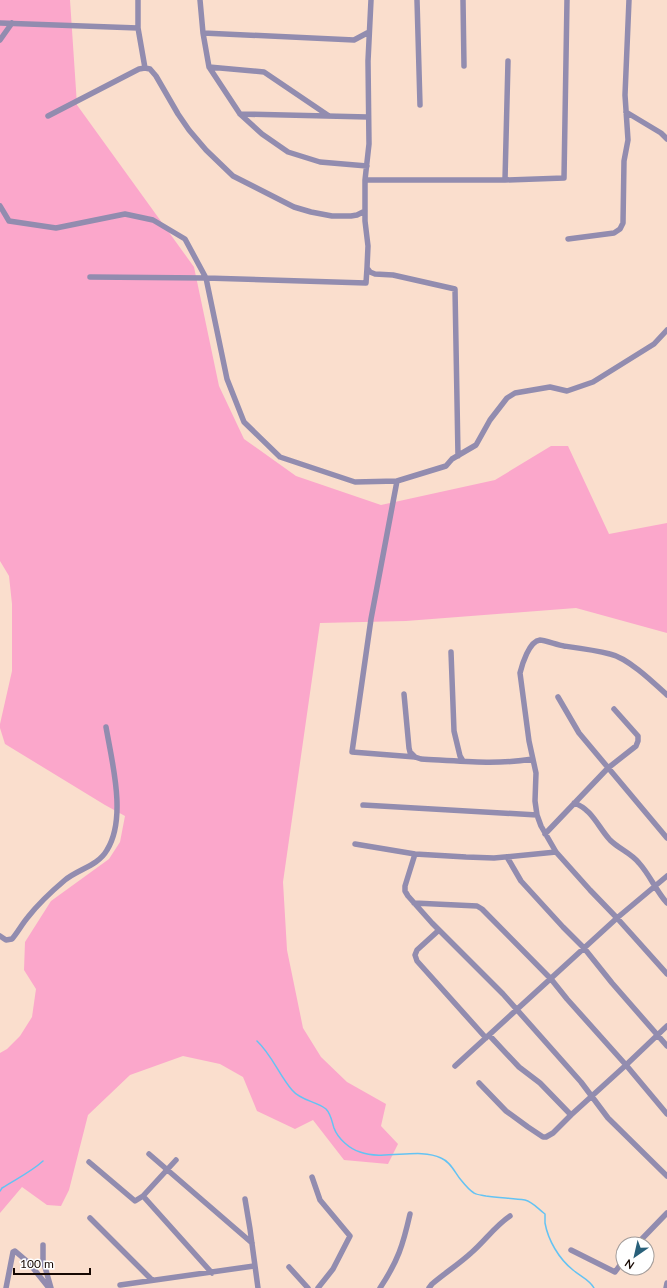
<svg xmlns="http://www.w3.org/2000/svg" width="667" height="1288" font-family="Lato,sans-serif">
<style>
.green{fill:#fba7cb}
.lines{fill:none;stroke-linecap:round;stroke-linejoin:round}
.stream{stroke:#64c3f3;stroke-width:1.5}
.street{stroke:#928caf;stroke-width:5.5}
</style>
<rect width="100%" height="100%" fill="#fadecd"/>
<path class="green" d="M0,0H70L77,105L194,267L219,386L244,439L296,476L381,505L495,480L551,446H568L609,534L667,523V633L576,608L406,621L320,623L283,882L287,950L303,1028L321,1057L347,1082L386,1104L381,1126L398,1144L388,1164L344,1160L313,1120L295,1129L257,1111L243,1077L220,1064L183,1056L130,1075L88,1115L69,1190L61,1206L47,1205L22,1187L0,1213V1053L7,1049L20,1036L32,1017L36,989L24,970L25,942L51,901L109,859L120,842L125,816L105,805L5,744L0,728V724L12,671V604L9,576L0,561Z"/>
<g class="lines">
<path class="stream" d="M257,1041C272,1055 279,1075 292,1090C301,1101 316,1101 326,1109C331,1114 332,1122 334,1128C338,1139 350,1149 360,1152C384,1161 419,1147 441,1158C451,1162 455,1173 461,1180C465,1185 469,1190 474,1193C477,1195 482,1195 486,1196C499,1198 512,1198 525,1200C533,1202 538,1209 545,1214C545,1217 545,1220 545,1223C548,1240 559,1259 573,1270C580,1276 590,1280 594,1288
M0,1191L2,1188C16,1179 31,1172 43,1161"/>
<path class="street" d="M138,0V28L145,68
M200,0L203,33L209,67L240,114L262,134L288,152L320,162L367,166
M371,0L368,61L369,144L365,180V221L368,246L367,268L370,272L375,274L393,275L455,289L458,456
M417,0L420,105
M463,0L464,66
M0,23L138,28
M203,33L354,40L369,32
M0,40L12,23
M209,67L264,72L329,116
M626,112L661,133L667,139
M240,114L368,117
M48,116L139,69L145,68L150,69L156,76L178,114L189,130L206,150L233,176L294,207L311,212L332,216H351L357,215L365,211
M365,180H505L564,178L567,0
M505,180L508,61
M0,206L9,221L56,228L125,214L153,220L185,239L206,278L227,379L244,422L280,457L355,482L397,481
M568,239L614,233L620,229L623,223L624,161L628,140L625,95L629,0
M90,277L206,278L366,283L367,268
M451,652L454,731L460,756L463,761
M404,694L409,748L410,752L415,757
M667,695C653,682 628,658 610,654C595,650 579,648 564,646C558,645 544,640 540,640C529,641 522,665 520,673L529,741L536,773L535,801L537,815L541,826L556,852L590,890L617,918L667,974
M558,697L579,733L667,838
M533,759C497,765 458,761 421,759L415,757L352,752L371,619L397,481L446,466L452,459L476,445L490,420L507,398L515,393L550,387L567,391L593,382L654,344L667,330
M574,803C592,809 598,827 610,840C619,849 631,853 639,863C650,875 656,891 667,903
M363,805L537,815
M545,834L608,768L636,746L638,741V736L614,709
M355,844L415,854L466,857L494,858L556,852
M415,854L405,886V891L408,896L432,923L503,994L581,1082L608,1118L667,1176
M507,857L521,881L563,927L584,948L612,983L667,1046
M414,903L477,906L482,909L551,979L567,999L626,1065L667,1114
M439,930L417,950L415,955L417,961L486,1038
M0,936L6,940L12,939C18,932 22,924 28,917C39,903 52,891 65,880C78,869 98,866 107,850C127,818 112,762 106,727
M489,1035L519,1067L540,1083L571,1115
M455,1066L617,918L667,876
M479,1083L506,1111L528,1127L543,1137H546L553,1133L571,1115L626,1065L667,1026
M149,1154L252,1243
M89,1162L135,1201L143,1196L212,1273
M312,1177L320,1200L350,1236L333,1269L318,1288
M143,1196L176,1160
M245,1199L250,1229L258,1288
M90,1218L152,1280
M637,1244L667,1213
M43,1245V1260L51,1288
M571,1250L615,1272L623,1261
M289,1267L308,1288
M120,1285L254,1266
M6,1288L13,1252L15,1251L29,1263L49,1288
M380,1288C398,1261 403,1245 410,1214
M429,1288L432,1284C445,1273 459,1264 471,1253C485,1241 495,1226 510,1216
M666,1288L667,1283"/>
</g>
<g transform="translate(635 1256) rotate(214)"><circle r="19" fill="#ffffff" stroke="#a29c9a"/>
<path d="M0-3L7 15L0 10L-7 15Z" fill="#29607a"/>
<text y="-6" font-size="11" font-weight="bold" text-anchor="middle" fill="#160802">N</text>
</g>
<path d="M14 1268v6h76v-6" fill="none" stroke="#160802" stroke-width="2"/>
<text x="20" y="1268" font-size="12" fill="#160802" stroke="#ffffff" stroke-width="3" paint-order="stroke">100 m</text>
</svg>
